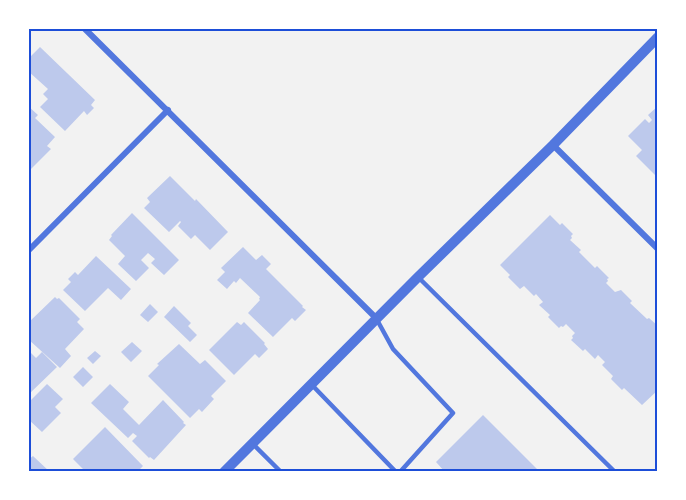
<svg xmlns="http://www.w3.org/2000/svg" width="686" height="500" font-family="'Sofia Sans Condensed',sans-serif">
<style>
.building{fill:#bdc9ec}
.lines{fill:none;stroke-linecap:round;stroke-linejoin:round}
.service{stroke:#5277de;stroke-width:4.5}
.minor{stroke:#5277de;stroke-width:6}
.tertiary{stroke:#5277de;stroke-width:10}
.neatline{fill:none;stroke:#1d4ed8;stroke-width:2}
</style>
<rect width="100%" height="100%" fill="#f2f2f2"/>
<path class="building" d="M40,47L95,100L91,105L94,108L87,115L84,111L65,131L40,107L48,99L43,94L48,89L28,71V59Z
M28,106L38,115L35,118L55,137L47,146L51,149L28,172Z
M658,106V178L636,156L642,150L628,136L645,119L649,123L652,120L648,115Z
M170,176L195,201L196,199L228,232L210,250L195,235L191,239L178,226L181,222L180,221L169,232L144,208L150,202L147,198Z
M132,213L179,260L164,275L151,263L155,259L148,253L141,260L149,268L136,281L118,264L125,256L109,240L112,236L111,235Z
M550,215L560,225L562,223L573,234L571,236L572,238L570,240L581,250L579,252L595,268L597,266L609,278L607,279L608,281L606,283L615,292L621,290L632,301L630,303L647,319L649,318L658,326V390L642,405L624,388L622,390L611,379L613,376L602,365L605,362L598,355L595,359L585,349L583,351L571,340L573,338L572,336L575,333L566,324L563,327L561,326L559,328L548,317L550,315L539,305L543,302L536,294L534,296L524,286L520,289L508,277L510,275L500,265Z
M243,247L256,260L262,255L271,264L266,269L303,306L302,307L306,310L295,321L292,318L273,337L248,313L260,300L259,299L260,297L240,278L236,283L234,281L227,289L217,280L225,272L221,268Z
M96,256L131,289L121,300L108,288L85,311L63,290L71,282L68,279L75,272L78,275Z
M55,297L57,299L59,298L80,319L77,322L84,329L65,349L71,356L60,368L28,339V323Z
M150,304L158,312L148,322L140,315Z
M174,306L191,323L188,326L197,335L190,342L164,317Z
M237,322L241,325L244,322L265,343L264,344L268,349L259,358L255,354L234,375L209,350Z
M132,342L142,351L131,362L121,352Z
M179,344L200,364L205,360L226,381L211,396L214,399L202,412L199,409L190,418L148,376L159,365L157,364Z
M28,350L36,358L42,352L57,367L28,395Z
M95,351L101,356L93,364L87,358Z
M83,367L93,377L83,387L73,377Z
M47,384L63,399L55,407L61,413L42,432L28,419V403Z
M110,384L129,402L123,409L139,425L163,400L184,422L183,423L186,425L154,460L150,457L149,458L132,441L137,436L133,433L128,438L91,403Z
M483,415L540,472H445L436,462Z
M105,427L143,466L137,472H86L73,459Z
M33,456L50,472H33L28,467V460Z"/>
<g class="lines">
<path class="service" d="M418,277L615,472
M376,318L393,349L453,413L400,472
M312,385L396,472
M253,444L281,472"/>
<path class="minor" d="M84,28L376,318
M553,145L658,249
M28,251L168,110"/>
<path class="tertiary" d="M224,472L418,277L553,145L658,37"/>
</g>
<rect width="686" height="500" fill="none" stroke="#ffffff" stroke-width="60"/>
<rect x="30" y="30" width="626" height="440" class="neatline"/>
</svg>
